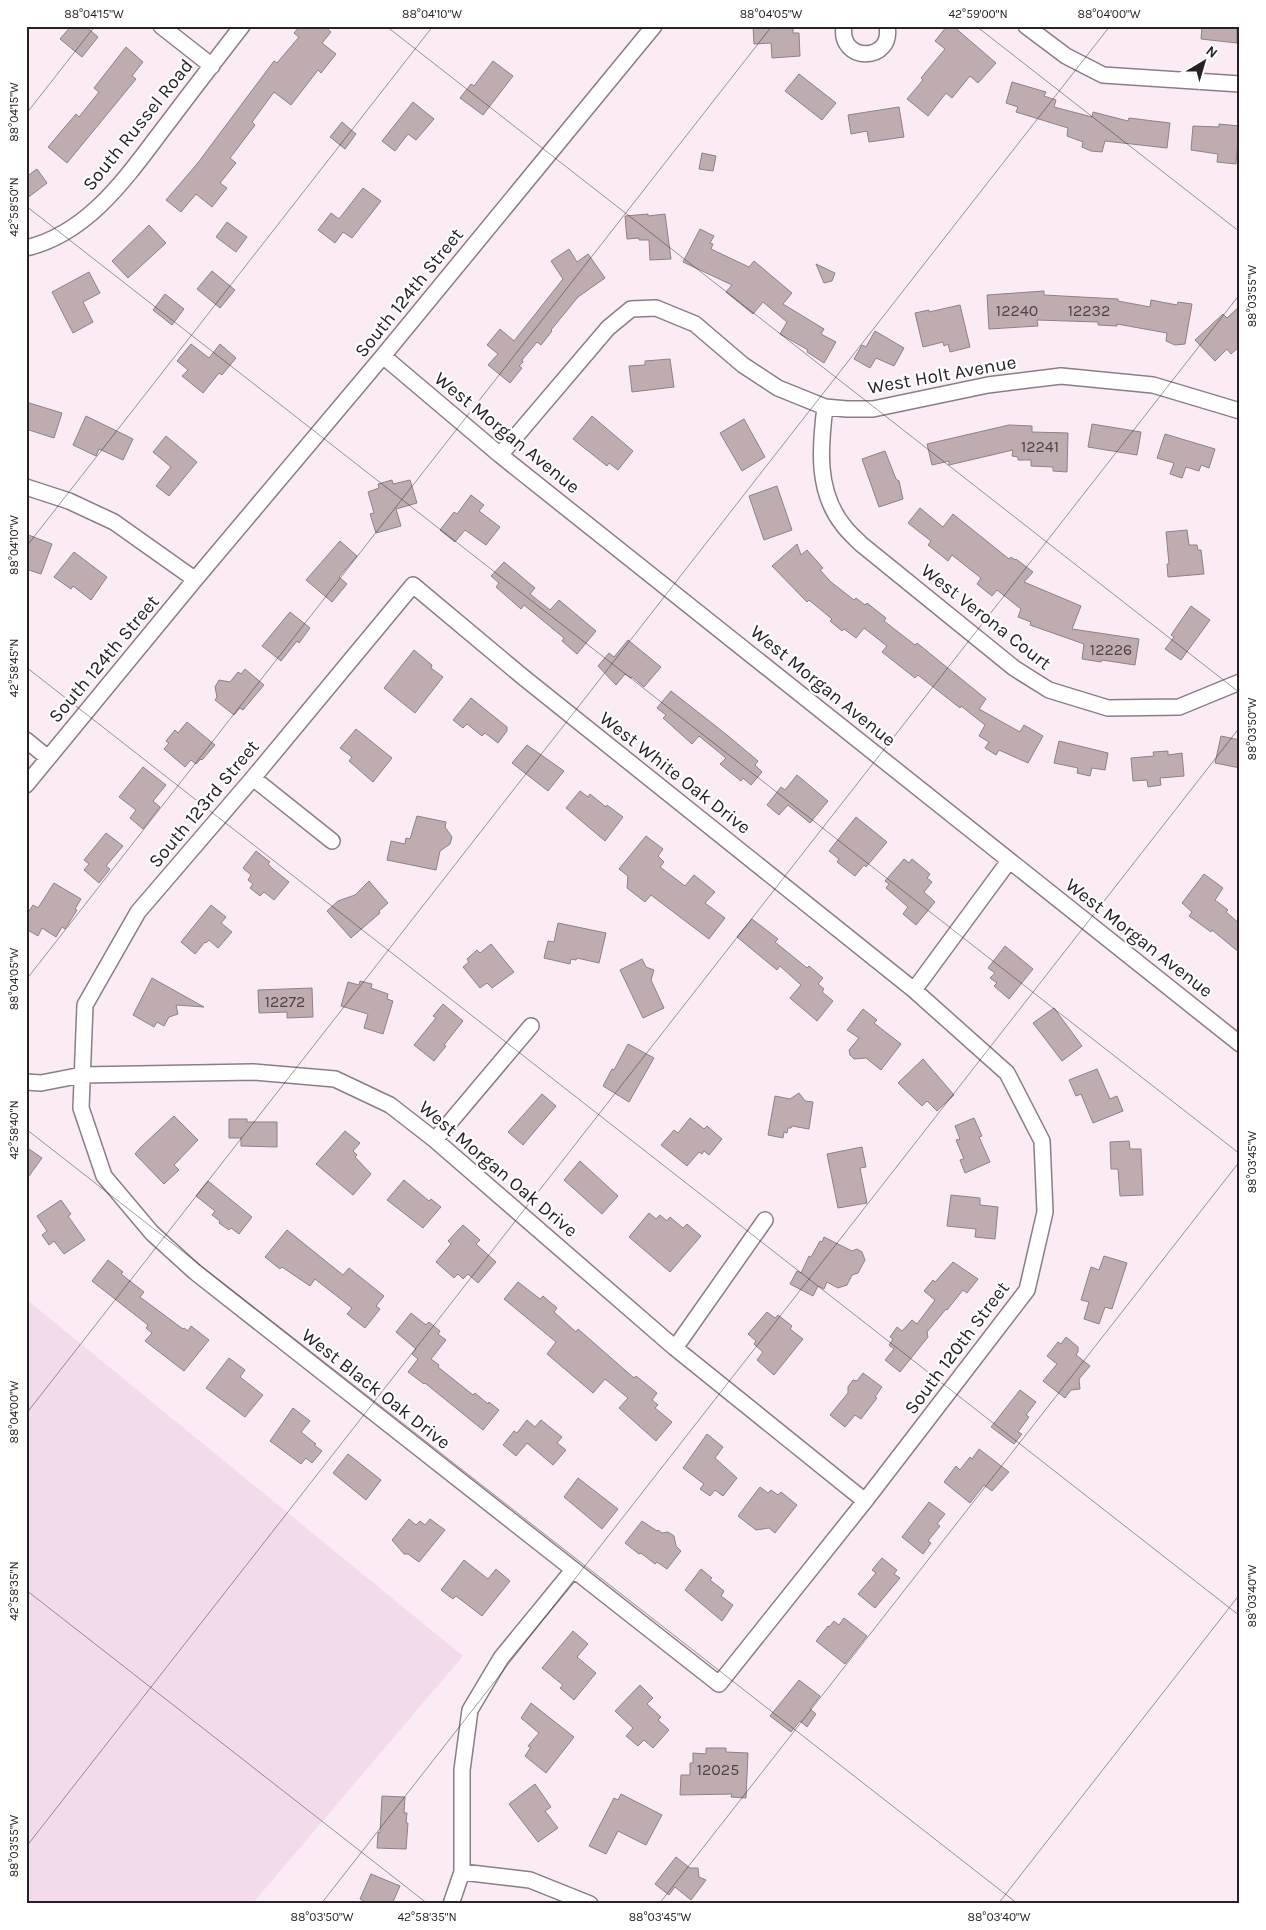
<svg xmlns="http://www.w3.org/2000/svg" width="1266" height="1930" font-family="Karla,sans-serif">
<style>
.built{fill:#f2dcec}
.building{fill:#beacb0;stroke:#918084}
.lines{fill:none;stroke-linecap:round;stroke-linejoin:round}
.minor-casing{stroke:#8b7d87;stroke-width:18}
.minor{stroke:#fff;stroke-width:15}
.ticks{fill:none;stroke:#272125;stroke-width:1;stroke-opacity:0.45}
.labels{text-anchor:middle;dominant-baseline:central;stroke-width:4.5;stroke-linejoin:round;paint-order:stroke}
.number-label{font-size:16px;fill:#4d4448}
.street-label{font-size:19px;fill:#272125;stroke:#fff}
.neatline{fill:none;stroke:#272125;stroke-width:2}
.ticks-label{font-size:12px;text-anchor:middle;fill:#272125}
</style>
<rect width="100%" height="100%" fill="#faebf5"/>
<path class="built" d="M26,1299L463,1656L252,1904H26Z"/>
<path class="building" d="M71,26H85L98,37L82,57L60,39Z
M300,26H324L331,32L322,43L336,54L321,73L318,70L291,105L274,92L252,122L255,125L230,158L236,163L220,183L227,188L212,207L196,194L181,212L166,200L197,164L274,61L277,63L299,37L294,33Z
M753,26H793V33H799L800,56L772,58L771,43L754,44Z
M947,26H953L996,63L978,83L970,76L952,98L946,93L928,116L907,99L923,80L921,78L945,49L935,41Z
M1202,26H1237V43L1201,39Z
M126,47L143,62L132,76L136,79L67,163L48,147L76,114L79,117L99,92L94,88Z
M493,61L513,76L483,115L460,98L471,84L474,86Z
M799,74L836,103L822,120L785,91Z
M1012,82L1046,92L1044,96L1056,100L1054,107L1092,117L1093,112L1128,121L1129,118L1170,123L1167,148L1105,141L1102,152L1091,151L1082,147L1083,142L1067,136L1068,128L1016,112L1018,107L1006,103Z
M413,102L434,119L416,140L408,134L395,151L382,141Z
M899,107L904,137L869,142L867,131L851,134L848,115Z
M342,122L356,134L345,149L330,137Z
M1219,124L1239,126L1236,164L1217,162L1218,154L1191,150L1193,126L1219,127Z
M702,153L716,156L713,171L699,169Z
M37,169L47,183L26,199V177Z
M363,188L381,201L352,238L343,232L335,243L318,230L331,213L339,219Z
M648,214V216L665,214L671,259L650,260L649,240H639V238L627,239L625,216Z
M227,222L247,237L236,252L216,237Z
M149,225L166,243L128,278L112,261Z
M700,229L714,236L710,243L713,244L711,249L749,267L754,261L792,293L783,304L824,329L821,334L836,342L824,363L807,352L808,350L780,334L787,322L763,302L753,314L726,292L732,285L683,262Z
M569,249L577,262L588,254L605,278L578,297L551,330L552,331L541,345L537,342L522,360L523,362L519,366L522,368L510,383L488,365L498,354L487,345L500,329L514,341L563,279L551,261Z
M816,264L835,273L832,281L824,283Z
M212,271L235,290L220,308L197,289Z
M89,272L100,293L83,302L93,322L73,333L52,292Z
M1044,291V295L1118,299V301L1150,307L1151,300L1177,305L1178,302L1192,304L1185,344L1175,345L1166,341L1167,333L1117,324V326L1098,325V322L1037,320L1038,326L989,329L987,295Z
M165,294L184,309L172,325L153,310Z
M960,305L970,347L950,352L948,344L944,346L943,342L923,347L915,313L929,310V312Z
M1240,306V346L1231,354L1227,349L1215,361L1195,340L1223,314L1227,318Z
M875,331L904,348L894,366L876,358L870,368L854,359L862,345L866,347Z
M191,344L209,358L220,344L236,358L222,375L219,373L203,393L182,376L188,370L177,361Z
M670,359L674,387L632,392L629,366L645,365V361Z
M26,402L62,413L54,438L26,429Z
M86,416L133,439L123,460L99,449L96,456L73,445Z
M592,416L633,451L618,470L609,463L607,466L573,439Z
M744,419L765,457L742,471L720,433Z
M1092,424L1141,432L1137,455L1088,447Z
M1009,425L1032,426V432L1068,433L1067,472L1053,471V467L1031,466V460H1018V457L1012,456L1013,450L949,465V461L932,465L927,444Z
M1165,434L1215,449L1209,468L1201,465L1199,471L1186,467L1182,478L1170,474L1174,463L1157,458Z
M166,436L197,462L169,496L156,486L171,467L153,452Z
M885,451L896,479L899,481L903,499L879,507L862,459Z
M392,480L393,484L410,480L417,503L396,509L401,526L376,533L370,514L374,513L368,492L379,488L378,484Z
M777,486L792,530L764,540L749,496Z
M471,495L484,505L479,511L500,527L486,545L465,530L455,542L440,530L454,512L457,514Z
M920,508L943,527L953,514L1009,559L1011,557L1015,560L1016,559L1033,572L1024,582L1081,606L1072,629L1139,639L1135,665L1102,660L1101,662L1082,659L1084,644L1030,625L1031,622L1018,617L1021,609L997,590L992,596L977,584L981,578L952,555L948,561L928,545L931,541L908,523Z
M1187,530L1189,545H1197L1198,550H1201L1204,574L1168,577L1167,564H1169L1166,532Z
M26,534L52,544L41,574L26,569Z
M340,541L357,556L339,577L347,584L332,602L306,580Z
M797,544L801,555L807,550L823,568L820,570L831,582L854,600L856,598L865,605L867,603L886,618L884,621L915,645L917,643L986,699L979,709L1020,732L1024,725L1043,736L1028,763L999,750L996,755L985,748L989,742L979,736L985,725L961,706L960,708L918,675L915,678L882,652L887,646L864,628L856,638L844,629L842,631L830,621L832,619L809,600L807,602L772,566Z
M74,552L107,577L91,600L73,586L71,589L54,577Z
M504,562L535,588L530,594L550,610L559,600L596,631L577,654L562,641L564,638L524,605L521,609L496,587L499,583L491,576Z
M1191,606L1210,620L1181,660L1165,649L1174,637L1171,635Z
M290,612L310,628L299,643L297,641L281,661L262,646Z
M628,640L661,667L644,687L632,677L631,678L625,674L616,685L598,666L609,653L614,657Z
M414,650L432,665L431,668L443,677L415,713L384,688Z
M245,669L264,685L243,710L240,708L234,715L215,700L217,697L215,687L219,680L230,682L238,672L241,674Z
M671,691L727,735L758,761L755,765L762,772L751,785L743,778L741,781L720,764L726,758L699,736L692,744L663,718L666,715L657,708Z
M471,698L507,727V731L498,743L485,733L482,736L467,724L463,728L453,720Z
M187,722L215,745L202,760L201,759L196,764L191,760L185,767L164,749L169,743L166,741L175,730L178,733Z
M356,729L392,758L373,782L349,761L352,757L340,748Z
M1221,736L1240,740V768L1215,763Z
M1059,741L1108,753L1105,770L1092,768L1090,776L1077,773L1078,768L1054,763Z
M527,745L564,771L548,791L512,763Z
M1168,751V755L1182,753L1184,776L1160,778L1161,785L1148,787L1147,780L1133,781L1131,758L1154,756L1153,752Z
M143,767L166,785L153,801L160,807L143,829L130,818L136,810L119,797Z
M797,775L828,801L810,823L788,805L779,815L767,805L781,787L785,790Z
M580,791L588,797L590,794L606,807L607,805L623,817L605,841L566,808Z
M417,816L446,822L445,827L452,837L450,844L440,851L436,870L387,860L391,841L405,844L406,838L410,839Z
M856,817L887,842L866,867L864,865L855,876L837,862L839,859L829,851Z
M106,833L123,846L106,866L110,869L99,883L84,870L89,864L84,860Z
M646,836L663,849L658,856L664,862L660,867L685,886L694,875L715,892L705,903L725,918L709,939L651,895L645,902L627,888L628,876L619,869Z
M256,851L270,862L268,864L273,869L289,882L274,900L264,892L260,896L250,888L253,884L248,880L251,875L243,868Z
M904,859L909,863L912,859L930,874L927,878L932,882L924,892L935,902L916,925L903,914L908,907L886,888L889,884L885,881Z
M1204,874L1223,888L1215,900L1228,910L1226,912L1240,924V953L1212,930L1211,932L1189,916L1192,912L1182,903Z
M369,881L388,903L379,911L380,913L351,938L327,911L338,901L355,895Z
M54,883L81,899L75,909L77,910L65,929L62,927L56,937L42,928L38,936L26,929V916L33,905L38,908Z
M211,905L226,917L221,923L232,932L218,948L209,940L206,943L205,942L195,954L181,942Z
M752,919L778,939L775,942L807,968L809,966L823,978L818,984L824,989L822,992L833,1001L817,1021L790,998L801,985L780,966L777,970L737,937Z
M558,923L606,933L599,963L577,958L576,960L571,959L570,964L544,958L548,941L554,942Z
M491,944L514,972L492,988L487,983L480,988L463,967L469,962L467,959L477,950L480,953Z
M1005,946L1033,969L1009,999L994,986L997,983L990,978L995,973L988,968Z
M642,959L646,967L654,970L651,980L664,1008L643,1018L620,970Z
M152,978L204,1007L176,1005L178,1014L169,1017L164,1026L157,1022L154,1027L133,1015Z
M360,981L372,984L371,988L388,994L387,999L393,1001L383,1034L364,1028L368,1014L341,1006L348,982L359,985Z
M312,988L313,1017L287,1018V1012L259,1013L258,990Z
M443,1004L463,1021L444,1045L446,1046L434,1061L414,1045L436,1018L433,1016Z
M1054,1008L1082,1046L1062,1061L1033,1023Z
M863,1009L877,1020L874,1023L901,1044L881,1070L866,1058L854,1059L850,1055L849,1050L859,1038L847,1030Z
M628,1044L654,1058L629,1102L603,1086L612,1069L614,1070Z
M923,1059L954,1095L937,1111L927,1101L922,1106L898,1083Z
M1097,1069L1110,1099L1117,1096L1123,1111L1093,1123L1081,1094L1076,1096L1069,1080Z
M799,1093L805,1101L813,1102L809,1129L792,1126L791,1128H788L787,1133L784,1132L783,1138L768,1135L775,1096L790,1099Z
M542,1094L556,1106L523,1145L508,1132Z
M174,1116L198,1140L174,1165L179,1170L164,1184L135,1154L140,1148Z
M690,1118L704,1129L707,1126L722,1139L709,1155L704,1151L702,1154L699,1152L687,1166L661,1145L674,1130L678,1133Z
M974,1118L982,1136L979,1137L990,1162L965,1173L960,1160L964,1159L956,1140L960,1139L955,1126Z
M229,1119H247V1122H277V1147L241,1146V1138H229Z
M345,1131L360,1143L353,1151L357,1155L355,1157L371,1174L353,1195L316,1164Z
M1129,1141L1130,1149H1141L1143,1195L1120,1196L1118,1169H1111L1110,1142Z
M26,1147L42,1158L26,1180Z
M862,1147L866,1167L860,1168L867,1203L838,1208L827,1154Z
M580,1161L618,1196L602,1214L564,1180Z
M404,1180L429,1201L431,1199L441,1207L423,1228L387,1200Z
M208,1181L252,1217L239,1234L231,1228L229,1230L219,1223L220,1221L212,1215L215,1211L196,1196Z
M951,1195L980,1198V1205L998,1207L995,1239L975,1237L976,1229L947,1226Z
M61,1200L71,1214L68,1216L85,1240L64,1254L54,1241L49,1245L42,1235L47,1231L37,1216Z
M649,1213L656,1219L660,1215L667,1221L670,1217L683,1228L687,1224L701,1236L670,1272L629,1237Z
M463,1225L480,1240L476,1244L496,1262L478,1283L468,1274L463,1279L458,1274L454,1278L436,1262L451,1244L448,1241Z
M287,1230L343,1275L349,1268L384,1296L376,1306L380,1309L365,1328L347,1314L352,1308L315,1279L310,1286L282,1267L280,1269L265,1257Z
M824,1237L852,1251L857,1249L862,1252L865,1260L858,1273L852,1275L847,1285L838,1288L827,1282L824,1289L818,1286L813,1296L790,1284L797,1271L801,1273L809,1256L811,1257L820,1241L822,1242Z
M1104,1256L1127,1263L1112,1309L1105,1307L1099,1324L1084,1319L1089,1302L1081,1300L1091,1267L1099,1270Z
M108,1260L123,1272L121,1274L144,1292L140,1297L183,1329L184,1328L188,1331L191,1326L209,1340L184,1371L145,1341L152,1333L146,1328L148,1325L92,1281Z
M953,1262L978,1279L967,1293L963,1290L947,1310L946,1309L927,1332L928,1337L900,1372L885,1360L894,1349L889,1345L893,1339L890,1337L897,1327L902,1331L912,1320L917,1324L935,1300L924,1291L933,1280L935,1282Z
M518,1282L540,1299L543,1296L557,1308L554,1312L576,1332L578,1329L634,1378L636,1376L657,1393L652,1400L658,1405L655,1408L672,1422L656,1441L619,1408L628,1398L605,1379L593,1393L547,1354L556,1342L504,1299Z
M767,1312L775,1318L778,1315L792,1326L790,1329L803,1339L774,1375L757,1360L763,1352L754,1344L756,1341L748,1334Z
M411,1313L426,1325L429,1322L440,1331L438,1334L446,1340L431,1359L439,1365L438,1367L473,1395L475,1393L488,1404L489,1402L499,1410L483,1430L425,1383L424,1384L408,1372L418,1359L412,1354L416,1349L396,1332Z
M1066,1337L1078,1347V1352L1076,1355L1090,1366L1079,1379L1080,1389L1071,1390L1065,1398L1043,1381L1057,1364L1047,1356L1058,1342L1061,1344Z
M229,1358L245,1370L240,1377L263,1395L245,1417L206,1388Z
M863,1373L882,1387L875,1397L877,1398L861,1419L855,1415L845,1427L830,1415L848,1393V1387L853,1380L857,1381Z
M1020,1390L1036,1402L1026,1415L1029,1417L1018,1432L1022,1434L1014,1444L991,1427Z
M293,1408L310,1421L301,1432L316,1444L314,1445L322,1451L312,1463L306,1458L301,1464L270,1441Z
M527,1420L535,1427L541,1420L562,1437L557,1443L566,1450L553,1465L527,1443L516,1456L503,1445L514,1431L517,1433Z
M707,1434L723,1447L715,1458L737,1478L723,1496L715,1490L710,1496L700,1489L704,1484L683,1468Z
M979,1449L1009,1472L992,1491L984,1485L970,1503L944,1482L956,1466L960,1470L970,1457L972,1459Z
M348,1454L381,1480L366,1500L333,1473Z
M578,1478L618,1509L602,1529L564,1497Z
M760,1487L768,1493L771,1490L778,1495L781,1492L797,1505L775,1533L769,1528L756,1530L738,1516Z
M929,1502L945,1514L937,1524L940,1526L928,1541L931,1543L923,1554L902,1537Z
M409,1519L416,1525L420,1521L425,1525L430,1519L445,1530L419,1562L408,1554H404L392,1540Z
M642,1521L657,1531L658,1530L662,1533L668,1532L674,1536L676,1546L681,1551L667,1569L657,1562L655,1564L641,1553L639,1554L625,1543Z
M882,1558L897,1570L894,1574L900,1578L875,1608L858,1594L876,1573L872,1570Z
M464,1560L488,1579L496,1569L510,1581L482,1616L456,1596L453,1599L441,1590Z
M701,1569L712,1578L710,1580L724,1591L721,1596L733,1605L722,1621L685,1590Z
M844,1618L867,1636L845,1664L816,1641L828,1626L829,1627L834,1621L839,1625Z
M573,1631L588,1644L577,1657L596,1673L574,1700L560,1688L563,1685L542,1668Z
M799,1680L820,1696L810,1709L816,1714L807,1727L800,1721L791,1732L770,1716Z
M640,1685L653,1698L647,1704L661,1717L658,1720L669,1730L653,1748L644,1740L638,1746L626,1736L633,1728L615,1711Z
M531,1703L574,1737L546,1773L525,1756L531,1747L528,1746L539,1733L521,1718Z
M706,1748H726V1752L748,1753L746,1798L731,1797L732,1794L680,1795L681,1775H690V1763H693V1753L706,1754Z
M535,1784L551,1807L545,1811L558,1828L538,1842L509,1804Z
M621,1794L662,1815L646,1845L618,1831L606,1854L589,1846L614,1798L618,1800Z
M382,1796L405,1797L404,1813H407L406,1823H408L406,1849L377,1848L378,1832L380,1833Z
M676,1857L690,1868H698L699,1877L706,1880L691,1900L675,1887L669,1895L655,1884Z
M371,1874L400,1886L392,1904H362L364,1901L360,1899Z"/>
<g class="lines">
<defs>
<path id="minor" d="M161,26L212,66
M844,26C838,63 894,63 887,26
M1026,26L1066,56L1103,75L1240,84
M26,248C92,233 132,169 170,120C194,88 218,57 242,26
M383,356L500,455L1240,1044
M825,407C820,447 816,491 843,525C848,532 855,538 861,544L1014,668L1049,690L1108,708L1179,707L1240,682
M500,455L608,328L631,309L656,308L695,324L743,365L778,388L825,407L847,409H873L988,385L1061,376L1153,385L1240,411
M26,487L69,501L114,522L193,578V582
M413,585L523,677L914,990L1007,1073L1042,1141L1045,1212L1027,1290L865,1501L719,1684L195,1272L152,1233L104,1176L81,1108L85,1005L138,912L253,778Z
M26,740L48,758
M253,778L332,841
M26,785L193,582L383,356L654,26
M914,990L1009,861
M26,1082L41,1083L82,1075L253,1072L335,1079L390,1105L435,1140L675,1348L865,1501
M435,1140L531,1026
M675,1348L765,1220
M462,1872L530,1880L590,1904
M451,1904L462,1872V1770L470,1710L501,1658L573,1570"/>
</defs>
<use href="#minor" class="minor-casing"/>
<use href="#minor" class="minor"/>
</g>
<path class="ticks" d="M386,26L1240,693M976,26L1240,232M26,114L95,26M26,206L1240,1154M26,547L433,26M26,667L1240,1616M26,980L772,26M26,1129L1018,1904M26,1414L1110,26M26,1590L428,1904M26,1847L1240,294M321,1904L1240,727M659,1904L1240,1161M998,1904L1240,1594"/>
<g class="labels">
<g class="number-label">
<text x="1017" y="310">12240</text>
<text x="1089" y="310">12232</text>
<text x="1040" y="446">12241</text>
<text x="1111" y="649">12226</text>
<text x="285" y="1001">12272</text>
<text x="718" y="1769">12025</text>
</g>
<g class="street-label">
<text transform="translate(138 125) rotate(-51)">South Russel Road</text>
<text transform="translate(409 293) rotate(-51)">South 124th Street</text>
<text transform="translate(942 375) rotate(-10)">West Holt Avenue</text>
<text transform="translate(507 433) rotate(39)">West Morgan Avenue</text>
<text transform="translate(986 617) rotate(38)">West Verona Court</text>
<text transform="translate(104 659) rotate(-50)">South 124th Street</text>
<text transform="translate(823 686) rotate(39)">West Morgan Avenue</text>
<text transform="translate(675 773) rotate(38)">West White Oak Drive</text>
<text transform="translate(204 804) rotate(-50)">South 123rd Street</text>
<text transform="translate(1139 938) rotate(38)">West Morgan Avenue</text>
<text transform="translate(498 1169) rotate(40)">West Morgan Oak Drive</text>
<text transform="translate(957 1348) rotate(-53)">South 120th Street</text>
<text transform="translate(376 1389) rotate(38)">West Black Oak Drive</text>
</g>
</g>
<rect width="1266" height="1930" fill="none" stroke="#ffffff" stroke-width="55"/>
<g transform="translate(1204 62) rotate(38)" stroke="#ffffff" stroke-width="4" paint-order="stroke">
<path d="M0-4L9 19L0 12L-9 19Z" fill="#272125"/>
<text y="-8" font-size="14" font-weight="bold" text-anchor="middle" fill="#272125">N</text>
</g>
<rect x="28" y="28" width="1210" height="1874" class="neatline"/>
<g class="ticks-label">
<text x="94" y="18">88°04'15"W</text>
<text x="432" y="18">88°04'10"W</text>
<text x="771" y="18">88°04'05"W</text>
<text x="978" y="18">42°59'00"N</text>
<text x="1109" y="18">88°04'00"W</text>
<text transform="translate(14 112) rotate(-90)" y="4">88°04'15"W</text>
<text transform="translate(14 207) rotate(-90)" y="4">42°58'50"N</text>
<text transform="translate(1252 296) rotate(-90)" y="4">88°03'55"W</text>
<text transform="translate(14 545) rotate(-90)" y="4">88°04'10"W</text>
<text transform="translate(14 668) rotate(-90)" y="4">42°58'45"N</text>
<text transform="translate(1252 729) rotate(-90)" y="4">88°03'50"W</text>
<text transform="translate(14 979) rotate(-90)" y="4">88°04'05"W</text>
<text transform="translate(14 1130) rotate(-90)" y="4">42°58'40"N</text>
<text transform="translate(1252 1162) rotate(-90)" y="4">88°03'45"W</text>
<text transform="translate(14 1412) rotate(-90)" y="4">88°04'00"W</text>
<text transform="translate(14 1591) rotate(-90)" y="4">42°58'35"N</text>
<text transform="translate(1252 1596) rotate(-90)" y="4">88°03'40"W</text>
<text transform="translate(14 1846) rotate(-90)" y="4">88°03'55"W</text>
<text x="322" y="1921">88°03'50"W</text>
<text x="427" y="1921">42°58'35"N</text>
<text x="660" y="1921">88°03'45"W</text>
<text x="999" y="1921">88°03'40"W</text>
</g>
</svg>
